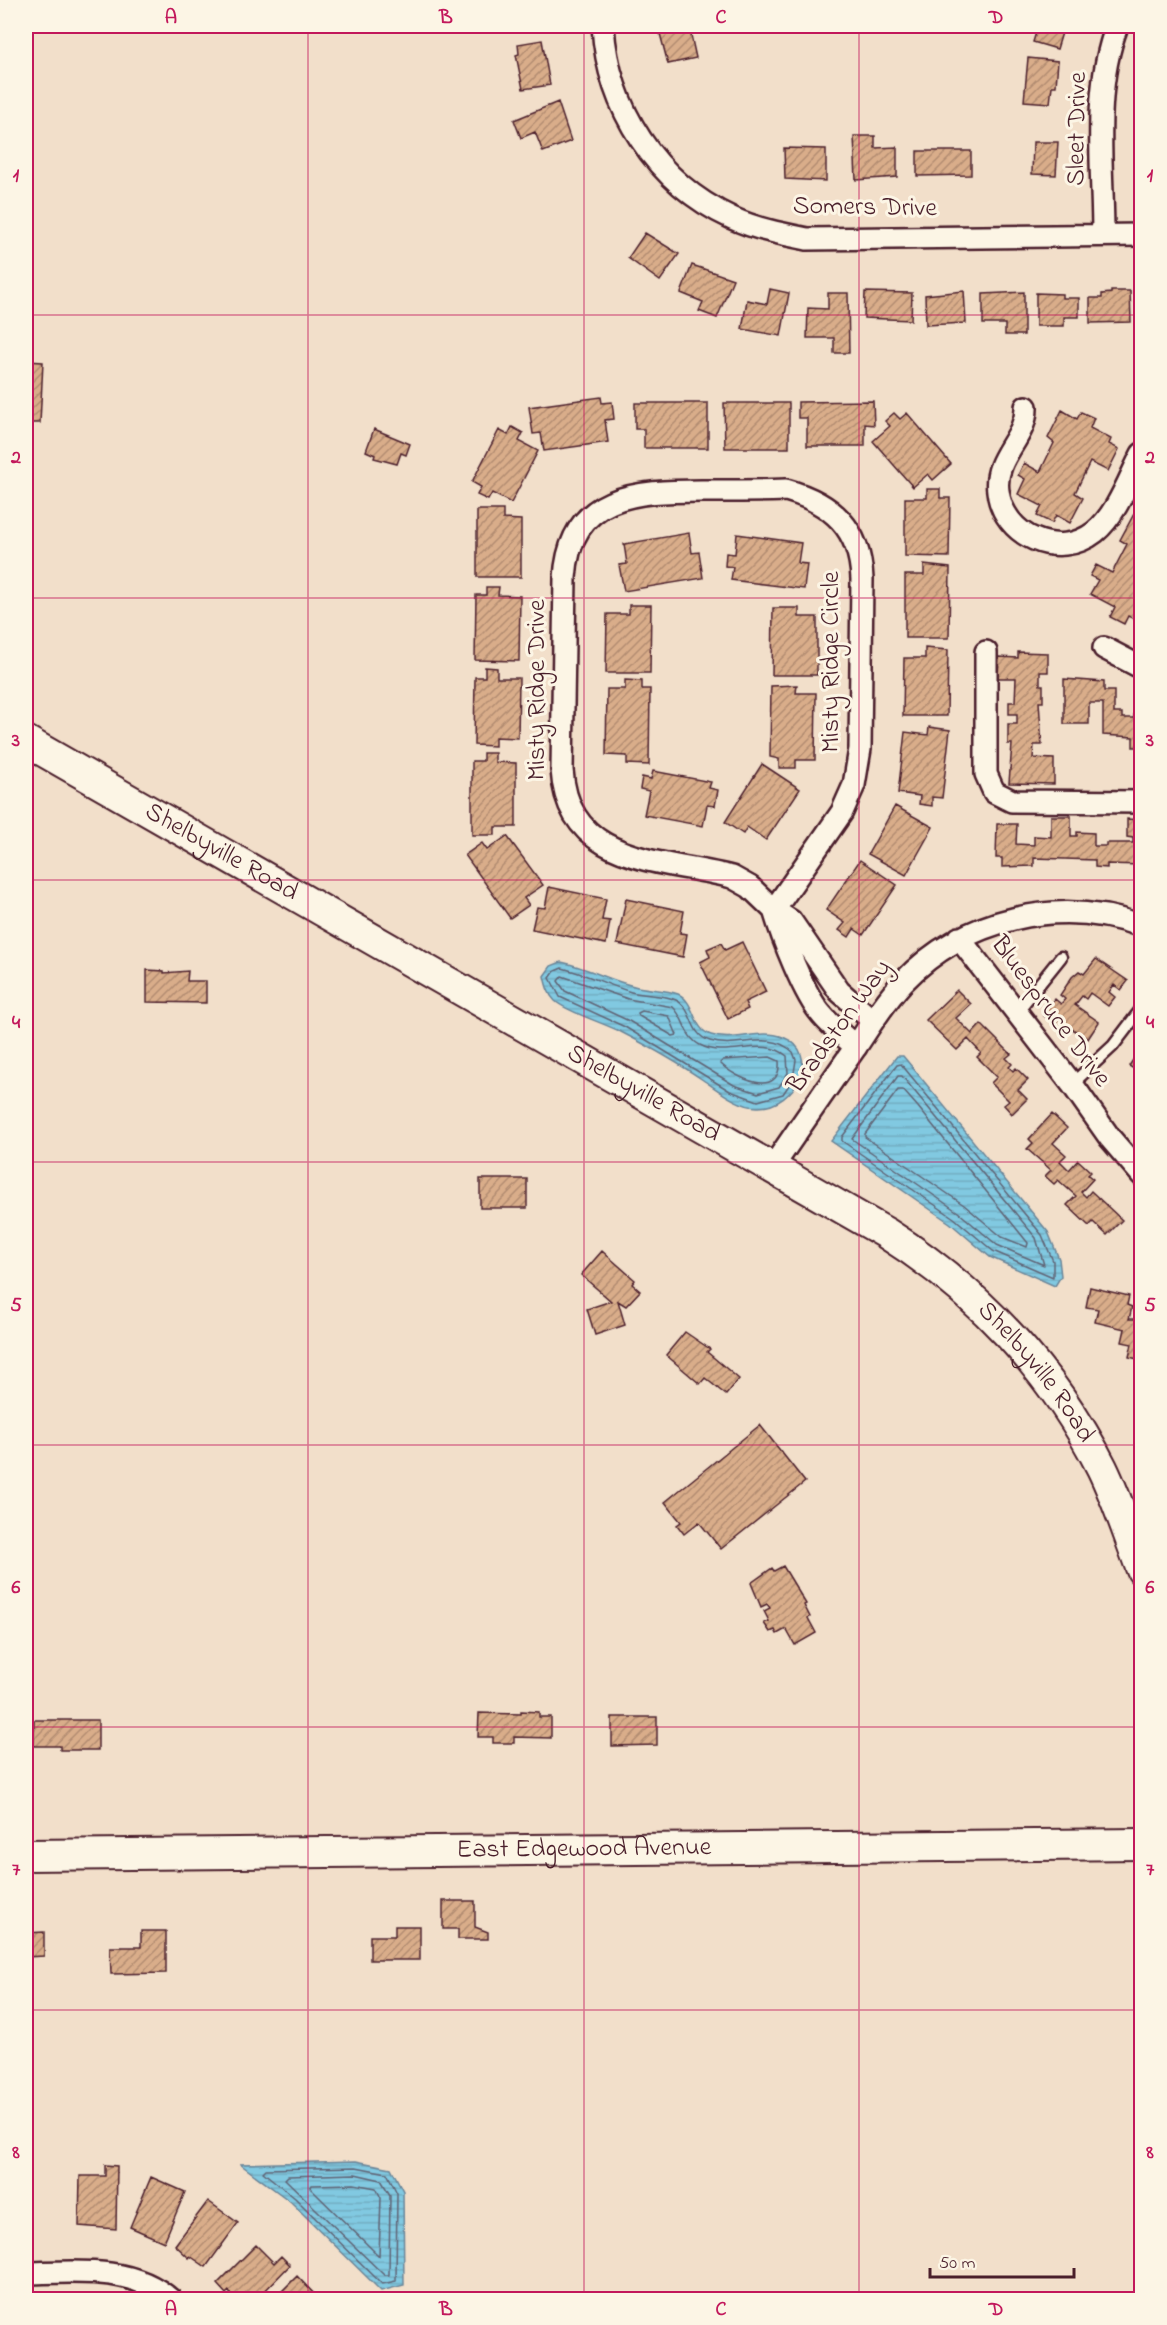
<svg xmlns="http://www.w3.org/2000/svg" width="1167" height="2325" font-family="'Indie Flower',sans-serif">
<style>
.water{fill:url(#water-rules);stroke:#6b8598;stroke-width:1.5}
.lines{fill:none;stroke-linecap:round;stroke-linejoin:round}
.shore{stroke:#606374;stroke-width:1.5}
.building{fill:url(#building-hatch);stroke:#4a1f2b;stroke-width:1.5}
.service-casing{stroke:#4a1f2b;stroke-width:15}
.minor-casing{stroke:#4a1f2b;stroke-width:26}
.secondary-casing{stroke:#4a1f2b;stroke-width:34}
.service{stroke:#fcf5e5;stroke-width:10}
.minor{stroke:#fcf5e5;stroke-width:21}
.secondary{stroke:#fcf5e5;stroke-width:30}
.grid{fill:none;stroke:#c2185b;stroke-width:1.5;stroke-opacity:0.55}
.labels{text-anchor:middle;dominant-baseline:central;stroke-width:6;stroke-linejoin:round;paint-order:stroke}
.street-label{font-size:26px;fill:#4a1f2b;stroke:#fcf5e5}
.neatline{fill:none;stroke:#c2185b;stroke-width:2}
.grid-label{font-size:20px;text-anchor:middle;font-weight:bold;fill:#c2185b}
</style>
<defs>
<pattern id="water-rules" width="6" height="5" patternUnits="userSpaceOnUse" patternTransform="scale(1.5)"><rect width="6" height="5" fill="#81c9e1"/><path d="M0 2.5h6" fill="none" stroke="#71acc1"/></pattern>
<pattern id="building-hatch" width="6" height="6" patternUnits="userSpaceOnUse" patternTransform="scale(1.5)"><rect width="6" height="6" fill="#d9ad8a"/><path d="M-1 1l2-2M0 6l6-6M5 7l2-2" fill="none" stroke="#b28c71"/></pattern>
</defs>
<rect width="100%" height="100%" fill="#f2dfca"/>
<filter id="ink" filterUnits="userSpaceOnUse"><feTurbulence type="fractalNoise" baseFrequency=".0167" numOctaves="2"/><feDisplacementMap in="SourceGraphic" scale="12" xChannelSelector="R" yChannelSelector="G"/><feConvolveMatrix kernelMatrix="1 2 1 2 8 2 1 2 1" color-interpolation-filters="sRGB"/></filter>
<g filter="url(#ink)">
<path class="water" d="M561,962C586,967 609,980 634,986C647,990 665,989 678,994C696,1002 692,1029 711,1035C734,1043 760,1028 783,1037C823,1053 795,1107 759,1107C740,1108 718,1090 703,1080C677,1062 648,1046 621,1032C604,1023 567,1012 555,1001C548,994 546,985 544,976L551,966Z
M897,1056H903L1048,1232L1059,1259L1061,1276L1055,1286L990,1257L950,1223L831,1141Z
M356,2161L391,2168L403,2191L404,2285L381,2291L291,2202L240,2164Z"/>
<g class="lines">
<path class="shore" d="M562,968C586,974 608,985 631,992C645,996 664,994 676,1000C694,1009 689,1035 710,1041C738,1050 769,1029 793,1052L796,1060L793,1079L783,1094L758,1101L730,1091L625,1027L560,997L550,978L555,971Z
M562,976L628,999L673,1007C685,1018 684,1037 700,1045C727,1060 764,1035 787,1056L788,1073L779,1087L758,1093L734,1085L629,1021L565,991L558,981Z
M642,1011L669,1016L677,1035L673,1036L639,1016L638,1013Z
M770,1057L779,1061C782,1100 734,1078 720,1063L723,1060Z
M901,1064L1042,1235L1053,1261V1277L993,1251L954,1218L842,1141V1137L897,1065Z
M898,1076H902L1036,1238L1044,1265L997,1245L958,1212L852,1139Z
M898,1090H903L918,1107L1028,1243L1027,1247L1002,1237L964,1205L865,1137V1134Z
M356,2167L387,2173L397,2193L396,2281L382,2284L295,2198L263,2172L266,2169Z
M355,2174L381,2180L390,2195L389,2275H384L285,2179L288,2176Z
M354,2184L376,2188L381,2198L379,2256L310,2188L312,2185Z"/>
</g>
<path class="building" d="M658,26H689L696,58L668,64Z
M1038,26H1064L1057,49L1033,42Z
M542,40L550,85L523,89L516,55L519,54L518,44Z
M1028,58L1058,61L1056,86H1052L1050,103L1024,101Z
M558,102L571,141L543,152L535,132L521,138L514,120Z
M854,136H875V148L897,147V177L856,180Z
M1033,142H1058L1056,175L1032,174Z
M784,148L826,149V181L785,179Z
M917,151H971V175L917,176Z
M645,233L679,254L660,281L628,258Z
M692,265L733,279L717,318L699,311L703,302L681,293Z
M770,289L789,293L781,336L742,329L747,300L767,304Z
M964,291L966,323L926,325L925,295Z
M1111,291H1130L1131,322L1090,323V298H1102V294L1111,293Z
M865,292L912,293L911,320L864,318Z
M1024,292V335H1005V324H983V294Z
M828,293H848L849,353H834V338H807L808,308L828,309Z
M1036,293L1062,294V298H1079V317H1064V326H1036Z
M26,361L43,362L40,423H26Z
M601,397L602,403L612,402L614,419L605,420L608,442L544,451L541,433L533,434L529,407Z
M873,401L874,425L865,424V446H807V418H798V402Z
M635,403H708V448H644V429H635Z
M724,403H789V448H725Z
M1062,410L1077,419L1081,412L1094,418L1090,428L1111,439L1109,444L1119,449L1108,471L1090,462L1075,493L1083,498L1070,523L1056,515L1052,523L1037,516L1042,506L1018,494L1025,479L1018,475L1024,463L1040,472L1054,443L1048,438Z
M894,413L900,419L907,413L951,464L933,480L928,474L913,487L873,441L890,426L885,421Z
M512,427L523,433L519,441L538,451L511,503L492,493L488,500L477,495L481,487L472,482L499,430L508,435Z
M374,429L410,444L406,455L401,453L397,464L374,458L375,455L366,451Z
M927,489H940V498H950L949,557L905,556V498H927Z
M477,510H503V519L521,520V577H477Z
M1135,512L1142,516V623L1128,616L1124,624L1110,617L1115,607L1090,594L1098,580L1090,576L1096,565L1112,573L1127,544L1120,540Z
M689,533L692,553L699,552L703,578L624,591L619,565L627,564L624,544Z
M737,534L801,543L798,563L807,564L804,589L731,580L733,567L725,566L726,553L735,554Z
M924,565L950,568L949,638H905V575H924Z
M486,587H499L498,595L520,596L519,661L475,660L476,595H486Z
M629,605H651L650,673H606L607,614H629Z
M773,608H799V617H817V675H772Z
M925,648L948,650L947,716H903L904,658H925Z
M1018,652L1048,653V672H1040V685H1043V702H1039L1042,745H1034L1033,758L1054,759V784L1009,783L1012,744H1008V724H1017V714H1009V702H1015L1016,678H998L999,657L1018,658Z
M485,667L497,668V678H519L518,738L495,737V746L474,745L475,677H485Z
M1064,679L1104,682V691H1114V713H1122V718H1134V708H1142V747H1133V737L1103,735V703H1089V724H1064Z
M625,680L642,681V689H650L649,765L627,764V756L606,755L607,689H625Z
M797,685L796,693H816L815,760H796V768H779V759L770,757L771,686Z
M929,727L950,730L942,798L932,797V806L919,804L920,796L898,793L905,732L928,735Z
M483,753H495V762L516,763V827H495V835H472V761H483Z
M762,764L800,789L766,840L747,827L743,834L725,822Z
M653,771L711,782L709,788L718,790L715,806L707,805L703,826L644,815L649,791L640,789L642,777L651,779Z
M895,806L933,827L906,875L868,854Z
M1051,816H1071V836H1077V832L1094,833V846H1106V843H1133V838L1127,837V819L1142,820V865L1107,864V868L1095,867V860L1034,858V866L1002,867V858H996L997,824H1017L1016,844L1034,845V836L1051,837Z
M507,836L543,885L524,898L529,905L510,918L465,855L482,843L487,850Z
M860,860L897,885L863,935L854,929L849,937L839,930L845,923L826,910Z
M549,887L606,899L602,920L610,921L606,944L532,929L537,907L545,908Z
M626,899L684,911L680,933L687,934L683,957L617,944Z
M742,942L766,992L745,1002L748,1009L728,1019L700,962L710,957L707,949L721,943L725,950Z
M26,949H28L29,1003L26,1004Z
M1096,959L1128,981L1121,990L1114,985L1109,992L1115,997L1108,1006L1090,993L1086,999L1082,996L1075,1005L1099,1022L1088,1039L1071,1028L1068,1032L1043,1015L1055,999L1061,1004L1065,999L1060,995L1072,977L1079,971L1084,974Z
M147,970L164,971V973L188,971L187,981H206V1003L147,1002Z
M957,990L971,1004L956,1018L972,1034L981,1024L1011,1054L1006,1058L1012,1064L1009,1067L1013,1071L1016,1068L1028,1080L1018,1090L1027,1099L1012,1114L1004,1105L1009,1101L991,1083L997,1077L977,1057L981,1053L968,1039L957,1050L926,1020Z
M1140,1049L1142,1050V1074L1129,1066Z
M1052,1114L1067,1128L1053,1143L1066,1155L1060,1161L1069,1170L1078,1160L1091,1172L1088,1175L1093,1179L1081,1192L1086,1197L1091,1191L1122,1220L1107,1235L1093,1222L1089,1226L1067,1205L1076,1196L1058,1180L1054,1184L1045,1176L1051,1170L1027,1149L1033,1143L1029,1139Z
M480,1179H527V1208H480Z
M602,1251L635,1280L632,1284L640,1291L626,1306L618,1301L625,1325L595,1335L587,1309L611,1301L581,1275Z
M1090,1287L1129,1296L1127,1305L1132,1307L1129,1319H1142V1360L1129,1357L1132,1344L1122,1342L1125,1329L1095,1322L1098,1309L1086,1307Z
M685,1332L710,1349L707,1352L739,1379L726,1395L705,1378L700,1384L666,1355Z
M760,1425L805,1482L721,1549L699,1522L684,1534L677,1525L681,1522L665,1502Z
M783,1566L806,1604L804,1605L810,1617L808,1618L816,1633L795,1645L786,1629L777,1634L775,1630L770,1632L764,1623L769,1621L764,1611L770,1608L767,1604L761,1607L751,1583L772,1568L774,1571Z
M521,1711L539,1712V1717H551V1738L514,1737V1743H493V1737H478L479,1713L521,1714Z
M612,1717H657V1745L612,1746Z
M34,1720H98V1750H60V1746H34Z
M443,1901H475V1927L488,1932V1939H458V1929H443Z
M395,1926H420V1960H370V1936H395Z
M141,1931H166V1973L111,1974L110,1947H141Z
M44,1932V1956L26,1957V1933Z
M105,2165L117,2166L116,2229L79,2226L80,2176H105Z
M151,2177L185,2192L164,2242L130,2227Z
M208,2201L238,2223L206,2267L190,2256L189,2258L175,2245Z
M26,2208H29V2227L26,2228Z
M256,2245L274,2263L281,2256L290,2265L256,2300H233L229,2291L226,2294L217,2284Z
M297,2276L320,2300H273Z"/>
<g class="lines">
<defs>
<path id="service" d="M1016,1013L1061,957
M1072,1084L1113,1046L1142,1008"/>
<path id="minor" d="M603,26C608,108 656,183 732,218C756,229 782,234 807,239L1142,235
M1103,235C1103,167 1092,91 1117,26
M1026,407C1027,439 993,456 998,491C1003,536 1058,561 1095,532C1117,514 1129,479 1142,454
M786,490C832,503 860,528 862,579L860,749L854,785L842,812L774,910L750,887L732,877C662,859 568,865 562,770L565,578C570,493 637,491 702,491C730,491 758,491 786,490Z
M1104,648L1142,668
M986,652V774L994,792L1012,801L1142,802
M959,938L1072,1084L1110,1138L1142,1175
M856,1047C845,1037 832,1027 822,1015C804,995 782,937 774,910L791,921L839,991L873,1021
M772,1168C799,1128 827,1088 855,1048C870,1026 884,1002 903,982C964,918 1059,896 1142,926
M26,2273C74,2272 132,2265 171,2300"/>
<g id="secondary">
<path id="s1" d="M26,741L886,1233C978,1291 1053,1371 1102,1468C1118,1501 1129,1536 1142,1570"/>
<path id="s2" d="M26,1855L1142,1844"/>
</g>
</defs>
<use href="#service" class="service-casing"/>
<use href="#minor" class="minor-casing"/>
<use href="#secondary" class="secondary-casing"/>
<use href="#service" class="service"/>
<use href="#minor" class="minor"/>
<use href="#secondary" class="secondary"/>
</g>
</g>
<path class="grid" d="M308,26V2300M584,26V2300M859,26V2300M26,315H1142M26,598H1142M26,880H1142M26,1162H1142M26,1445H1142M26,1727H1142M26,2010H1142"/>
<g class="labels">
<g class="street-label">
<text transform="translate(1078 129) rotate(-89)">Sleet Drive</text>
<text transform="translate(865 208) rotate(1)">Somers Drive</text>
<text transform="translate(832 662) rotate(-90)">Misty Ridge Circle</text>
<text transform="translate(538 690) rotate(-90)">Misty Ridge Drive</text>
<text stroke="none"><textPath href="#s1" startOffset="225">Shelbyville Road</textPath></text>
<text transform="translate(1050 1012) rotate(53)">Bluespruce Drive</text>
<text transform="translate(840 1027) rotate(-54)">Bradston Way</text>
<text stroke="none"><textPath href="#s1" startOffset="711">Shelbyville Road</textPath></text>
<text stroke="none"><textPath href="#s1" startOffset="1197">Shelbyville Road</textPath></text>
<text stroke="none"><textPath href="#s2" startOffset="558">East Edgewood Avenue</textPath></text>
</g>
</g>
<rect width="1167" height="2325" fill="none" stroke="#fcf5e5" stroke-width="66"/>
<path d="M930 2268v9h144v-9" fill="none" stroke="#4a1f2b" stroke-width="3"/>
<text x="939" y="2268" font-size="18" fill="#4a1f2b" stroke="#fcf5e5" stroke-width="4.5" paint-order="stroke">50 m</text>
<rect x="33" y="33" width="1101" height="2259" class="neatline"/>
<g class="grid-label">
<text x="171" y="23">A</text>
<text x="446" y="23">B</text>
<text x="721" y="23">C</text>
<text x="996" y="23">D</text>
<text x="16" y="181">1</text>
<text x="1150" y="181">1</text>
<text x="16" y="463">2</text>
<text x="1150" y="463">2</text>
<text x="16" y="746">3</text>
<text x="1150" y="746">3</text>
<text x="16" y="1028">4</text>
<text x="1150" y="1028">4</text>
<text x="16" y="1311">5</text>
<text x="1150" y="1311">5</text>
<text x="16" y="1593">6</text>
<text x="1150" y="1593">6</text>
<text x="16" y="1875">7</text>
<text x="1150" y="1875">7</text>
<text x="16" y="2158">8</text>
<text x="1150" y="2158">8</text>
<text x="171" y="2315">A</text>
<text x="446" y="2315">B</text>
<text x="721" y="2315">C</text>
<text x="996" y="2315">D</text>
</g>
</svg>
